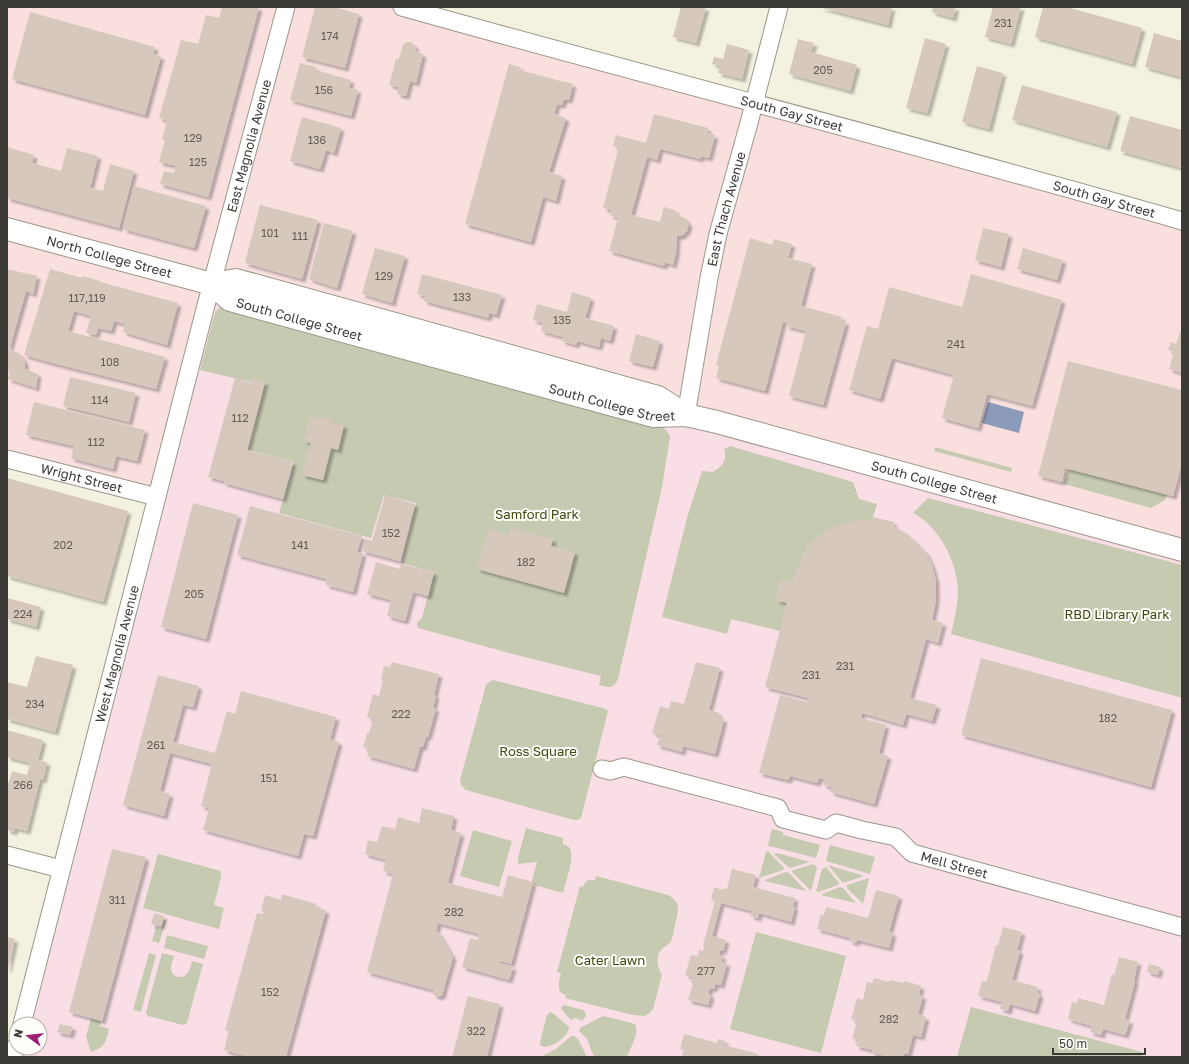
<svg xmlns="http://www.w3.org/2000/svg" width="1189" height="1064" font-family="'Golos Text',sans-serif">
<style>
.commercial{fill:#fadfdf}
.education{fill:#f9dfe5}
.green{fill:#c5cab0}
.water{fill:#8b9ab9}
.building{fill:#d6c8bd;filter:url(#shadow)}
.lines{fill:none;stroke-linecap:round;stroke-linejoin:round}
.minor-casing{stroke:#9b9788;stroke-width:19}
.major-casing{stroke:#9b9788;stroke-width:24}
.minor{stroke:#fff;stroke-width:17}
.major{stroke:#fff;stroke-width:22}
.labels{text-anchor:middle;dominant-baseline:central;stroke-width:4;stroke-linejoin:round;paint-order:stroke}
.number-label{font-size:11px;fill:#625e56}
.street-label{font-size:13px;fill:#3c3a34;stroke:#fffefb}
.park-label{font-size:13px;fill:#42480d;stroke:#fffefb}
</style>
<defs>
<filter id="shadow"><feDropShadow dx="3.5" dy="3.5" stdDeviation="1" flood-color="#0004"/></filter>
</defs>
<rect width="100%" height="100%" fill="#f5f1e1"/>
<path class="commercial" d="M7,7H402L1182,221V550L157,497L7,459Z"/>
<path class="education" d="M212,284L1182,550V1057H13L16,1048H40V1024H22Z"/>
<path class="green" d="M221,306L661,427C666,429 668,432 670,437L662,487L618,679C614,689 609,688 599,685L601,676L509,653L418,628L417,625V622L422,618L434,572L401,563L416,503L384,495L371,538L279,513L294,462L248,450L265,382L252,379L251,382L200,370L215,312Z
M730,446L853,482L859,499L877,504L872,520H860L849,522L809,546L803,556L793,582L782,580L776,600L787,603L780,631L731,619L727,634L662,617L687,518L702,471L713,472C722,467 728,460 724,449Z
M935,447L1012,468L1011,472L934,451Z
M1069,469L1167,495L1165,500L1151,508L1064,484Z
M928,498L1182,565V698L951,634C954,621 958,605 958,591C957,566 945,539 926,522C922,518 918,516 913,513Z
M493,680L606,709L608,711L581,818L577,820H574L466,790L461,785L460,780L486,685L489,682Z
M526,828L563,838V844C566,845 569,846 570,849C575,859 565,883 563,893L531,884L537,862L518,864V858Z
M772,829L783,832V835L820,845L816,858L769,846L768,845Z
M473,830L512,841L499,887L460,876Z
M830,845L875,857L870,874L826,861Z
M768,851L784,868L783,870L759,878L766,852Z
M777,853L810,862L790,868L788,867L774,854Z
M158,854L221,871V877L214,905L224,908L219,929L143,908Z
M814,864L817,868L811,891L792,872L793,870Z
M828,865L864,876L844,883L842,882Z
M826,867L839,883L838,885L819,892L816,891L822,869Z
M786,872L789,873L806,891L765,881V880Z
M596,876L668,895C682,902 678,912 675,925C674,930 673,936 671,941C670,944 665,946 662,949C655,956 657,967 662,975L653,1009L650,1013L644,1016L633,1015L565,998L566,995C555,991 559,982 561,973L557,972L580,886L583,887L584,884L588,880H595Z
M869,878L863,904L847,888V885Z
M840,887L843,888L856,903L821,895L822,894Z
M164,920L166,921L159,943L152,941L156,927L161,929Z
M756,932L846,956L821,1053L730,1029Z
M167,935L208,946L204,959L164,948Z
M149,953L156,955L141,1012L133,1010Z
M162,953L174,956C171,965 168,972 177,977C188,978 190,970 192,961L203,964L187,1023L183,1025L148,1016L146,1012Z
M564,1005L583,1010L585,1012L586,1016L582,1021C577,1018 575,1017 571,1020L562,1010L561,1007Z
M971,1007L1142,1052L1141,1057H957Z
M550,1012L554,1014L569,1027C569,1036 554,1046 545,1047L541,1046L540,1042L547,1015Z
M604,1016L635,1024C640,1032 630,1049 627,1057H594L587,1039L579,1031L580,1028L599,1018Z
M91,1018L101,1021L100,1026L109,1029C106,1042 105,1047 91,1052L86,1037Z
M571,1036H574L578,1039L587,1057H540L556,1049Z"/>
<path class="water" d="M988,402L1024,412L1019,433L982,423Z"/>
<path class="building" d="M222,7H259L208,197L160,184L164,171L174,173L176,166L159,162L165,140L162,139L167,120L159,118L181,40L198,44L206,15L219,18Z
M315,7H334L359,14L345,68L302,57Z
M681,7H706L696,43L673,37Z
M819,7H892L888,25Z
M933,7H956L953,18L932,12Z
M993,7H1021L1011,44L985,37Z
M1043,7H1067L1142,28L1132,64L1035,37Z
M30,12L155,47L153,54L161,56L145,115L12,79Z
M1154,33L1182,41V77L1145,67Z
M925,38L946,44L927,113L906,108Z
M798,39L814,43L811,52L857,65L850,91L789,74Z
M406,42H411L414,45L416,48L415,51L423,54L416,83L410,81L406,96L397,94L399,87L389,85L396,59H399L403,45Z
M727,44L749,50L742,79L718,73L720,66L712,64L714,57L723,59Z
M300,63L316,67L315,70L351,80L349,88L358,90L351,116L290,100Z
M509,64L520,67L519,70L573,84L569,100L564,99L562,105L557,104L554,114L566,118L549,172L562,176L556,201L543,197L531,242L465,224Z
M977,66L1003,73L989,129L962,122Z
M1022,85L1117,112L1107,147L1012,120Z
M654,114L708,128L707,133L715,135L709,158L701,156L700,159L660,149L657,160L647,157L631,215L660,222L664,207L675,210L677,215L685,218L689,224L687,231L681,236H677L676,253L673,265L665,262L664,266L609,251L618,218L610,215L611,210L603,208L619,147L613,146L616,135L646,143Z
M1130,116L1182,130V168L1120,151Z
M302,117L341,128L334,153L326,150L320,169L290,161Z
M7,147L34,155L32,163L61,171L67,148L98,156L90,188L103,191L110,164L134,171L119,228L7,198Z
M134,186L206,206L194,248L123,229Z
M260,205L318,220L302,279L245,263Z
M324,223L353,231L337,288L309,279Z
M983,228L1009,234L1001,267L975,260Z
M750,238L772,245L774,239L792,244L788,258L812,264L801,306L842,317L841,321L846,322L823,405L789,396L806,331L786,326L787,323L783,322L765,391L716,378L719,366L716,365Z
M375,248L405,256L392,303L362,294Z
M1023,248L1063,260L1057,280L1017,269Z
M7,269L37,276L33,294L26,291L9,350L19,353L25,361V369L38,374L36,388L8,379L10,372L7,371Z
M50,269L82,278L83,276L100,281V282L178,303L167,345L123,332L125,324L114,321L111,331L98,328L96,335L86,333L91,316L74,311L68,331L165,357L156,389L56,364L24,355Z
M422,274L502,295L496,315L489,313L488,318L424,301L425,296L417,294Z
M971,274L1062,300L1032,406L987,394L978,428L942,418L954,375L892,358L880,399L849,390L867,326L878,329L889,287L962,307Z
M572,292L591,298L585,318L614,326L610,341L601,338L599,347L577,341L576,345L562,341L563,337L541,331L543,323L533,320L537,304L567,312Z
M1182,327V373L1169,369L1174,352L1168,350L1171,342L1176,344Z
M636,334L660,341L653,367L629,361Z
M1068,361L1182,390V463L1173,496L1065,468L1062,482L1038,476Z
M70,377L136,393L129,422L63,406Z
M235,378L251,383L252,379L265,382L247,450L293,462L283,499L224,483V481L208,477Z
M34,402L145,430L137,461L116,456L113,469L71,458L74,446L26,435Z
M310,416L322,419L323,417L333,420L332,422L344,425L338,450L331,448L323,480L302,475L311,443L304,441Z
M7,478L128,511L103,602L7,576Z
M385,495L415,504L400,561L362,551L365,539L372,541Z
M193,503L238,515L206,639L161,627Z
M250,506L362,536L357,552L363,553L353,592L326,585L327,579L237,555Z
M873,517L894,522L893,526L904,532L913,539L926,553L932,565L936,581V600L932,620L943,623L938,643L926,639L910,698L914,699L913,702H915V700H918L937,705L932,721L906,714L903,725L862,713L861,718L886,725L879,753L888,756L874,804L830,792L832,787L823,785L824,779L819,778L817,783L790,776L788,780L759,773L780,695L807,702L808,698L765,687L787,603L776,600L782,580L793,582L803,556L809,546L819,536L828,530L837,526L849,522L860,520H872Z
M511,528L553,539L551,546L575,552L564,593L477,569L488,529L509,535Z
M376,562L400,569L401,564L434,572L428,596L413,592L405,621L387,616L391,600L367,594Z
M7,598L41,607L36,627L7,619Z
M36,656L73,665L55,732L7,719V682L27,687Z
M981,658L1172,710L1151,787L961,735Z
M392,662L439,674L434,695L436,696L433,708H436L428,737L426,736L423,747H420L414,769L367,756L369,749L363,747L367,733H369L373,719L367,717L373,694L379,696L383,680L381,679L384,666L390,667Z
M696,662L720,668L709,710L719,713L718,717L724,719L715,754L683,746L682,752L657,745L660,735L652,733L660,706L669,709L671,701L684,704Z
M158,675L199,686L193,707L183,705L173,742L215,753L227,711L235,714L241,691L336,717L330,739L339,742L313,836L304,834L298,856L203,830L209,808L201,806L212,764L170,753L160,791L170,794L164,816L123,805Z
M7,730L43,740L38,760L47,762L43,780L40,779L27,831L15,828L14,832L7,830V788L12,771L27,775L30,763L7,757Z
M422,808L454,816L451,830L461,833L448,883L502,897L508,875L533,882L511,964L499,961V963L513,967L509,980L462,967L470,938L478,940L479,934L438,923L436,931L438,932L453,957L442,995L437,997L433,994V990L367,972L393,874L383,871L386,860L365,854L368,840L377,842L382,826L395,829L398,817L419,823Z
M112,849L146,857L102,1021L69,1012Z
M732,869L756,875L753,887L795,898L793,907H795L791,922L759,913L758,918L750,916L752,911L721,903L712,936L726,940L723,951L720,950L719,955L723,956L721,962L727,963L721,985L715,984L714,989L710,988L708,994L711,995L708,1005L688,1000L693,983H691L692,977L685,975L691,955L698,956L699,950L703,951L704,946L703,945L715,901L711,900L714,887L723,890V888L727,889Z
M876,890L899,896L889,932L893,933L889,948L857,940L856,943L853,942L849,941L850,938L817,929L821,914L824,915L826,907L868,918Z
M282,894L316,904L315,907L326,910L286,1057H251L252,1055L250,1054L249,1057L224,1050L228,1034H230L231,1032L225,1030L257,913L263,914L264,912L261,911L265,895L281,900Z
M154,913L164,916L161,926L151,924Z
M1003,927L1022,932L1017,950L1020,951L1012,980L1038,987L1037,993L1040,994L1035,1011L1010,1004L1008,1011L1000,1009L1002,1002L978,996L982,981L986,982L987,980L996,945H998Z
M7,937L15,939L8,969H7Z
M1119,957L1138,962L1134,980L1135,981L1125,1019L1130,1021L1125,1035L1103,1029L1101,1035L1090,1032L1092,1026L1068,1019L1072,1002L1077,1003L1078,998L1104,1005L1112,974L1114,975Z
M1149,964L1160,967L1158,975L1147,972Z
M874,978L889,982L890,980L904,983V981L921,986L919,995L923,996L918,1014L926,1017L921,1037L913,1035L908,1054L904,1053L903,1057H885V1056L872,1052V1050L856,1046L858,1040L852,1039L857,1021L851,1019L857,998L863,1000L867,982L872,983Z
M468,996L500,1004L487,1057H452Z
M60,1024L73,1027L70,1035L57,1032Z
M684,1034L717,1043L718,1039L725,1041L724,1045L758,1054L757,1057H682L684,1050L680,1049Z"/>
<g class="lines">
<defs>
<g id="minor">
<path id="s1" d="M402,7C661,80 923,146 1182,221"/>
<path id="s2" d="M686,415L709,278L718,234L749,123L779,7"/>
<path id="s3" d="M7,459L157,497"/>
<path id="s4" d="M602,769L610,771L624,767L778,808L783,819L826,830L836,823L862,830L896,837L912,853L1182,927"/>
<path d="M7,855L61,869"/>
<path id="s5" d="M22,1024L205,309L286,7"/>
<path d="M13,1057L16,1046"/>
</g>
<g id="major">
<path id="s6" d="M7,229L212,284L236,280L658,397L686,415"/>
<path id="s7" d="M212,284L230,300L653,416L686,415L717,422L1182,550"/>
</g>
</defs>
<use href="#minor" class="minor-casing"/>
<use href="#major" class="major-casing"/>
<use href="#minor" class="minor"/>
<use href="#major" class="major"/>
</g>
<g class="labels">
<g class="number-label">
<text x="1003" y="22">231</text>
<text x="330" y="35">174</text>
<text x="823" y="69">205</text>
<text x="324" y="89">156</text>
<text x="193" y="137">129</text>
<text x="317" y="139">136</text>
<text x="198" y="161">125</text>
<text x="270" y="232">101</text>
<text x="300" y="235">111</text>
<text x="384" y="275">129</text>
<text x="462" y="296">133</text>
<text x="87" y="297">117,119</text>
<text x="562" y="319">135</text>
<text x="956" y="343">241</text>
<text x="110" y="361">108</text>
<text x="100" y="399">114</text>
<text x="240" y="417">112</text>
<text x="96" y="441">112</text>
<text x="391" y="532">152</text>
<text x="63" y="544">202</text>
<text x="300" y="544">141</text>
<text x="526" y="561">182</text>
<text x="194" y="593">205</text>
<text x="23" y="613">224</text>
<text x="845" y="665">231</text>
<text x="811" y="674">231</text>
<text x="35" y="703">234</text>
<text x="401" y="713">222</text>
<text x="1108" y="717">182</text>
<text x="156" y="744">261</text>
<text x="269" y="777">151</text>
<text x="23" y="784">266</text>
<text x="117" y="899">311</text>
<text x="454" y="911">282</text>
<text x="706" y="970">277</text>
<text x="270" y="991">152</text>
<text x="889" y="1018">282</text>
<text x="476" y="1030">322</text>
</g>
<g class="street-label">
<text stroke="none"><textPath href="#s1" startOffset="404">South Gay Street</textPath></text>
<text stroke="none"><textPath href="#s5" startOffset="907">East Magnolia Avenue</textPath></text>
<text stroke="none"><textPath href="#s1" startOffset="728">South Gay Street</textPath></text>
<text stroke="none"><textPath href="#s2" startOffset="210">East Thach Avenue</textPath></text>
<text stroke="none"><textPath href="#s6" startOffset="106">North College Street</textPath></text>
<text stroke="none"><textPath href="#s7" startOffset="96">South College Street</textPath></text>
<text stroke="none"><textPath href="#s7" startOffset="420">South College Street</textPath></text>
<text stroke="none"><textPath href="#s3" startOffset="77">Wright Street</textPath></text>
<text stroke="none"><textPath href="#s7" startOffset="753">South College Street</textPath></text>
<text stroke="none"><textPath href="#s5" startOffset="382">West Magnolia Avenue</textPath></text>
<text stroke="none"><textPath href="#s4" startOffset="379">Mell Street</textPath></text>
</g>
<g class="park-label">
<text x="537" y="514">Samford Park</text>
<text x="1117" y="614">RBD Library Park</text>
<text x="538" y="751">Ross Square</text>
<text x="610" y="960">Cater Lawn</text>
</g>
</g>
<rect width="1189" height="1064" fill="none" stroke="#3c3a34" stroke-width="16"/>
<g transform="translate(28 1036) rotate(285)"><circle r="19" fill="#fffefb" stroke="#b1b0ab"/>
<path d="M0-3L7 15L0 10L-7 15Z" fill="#9b2078"/>
<text y="-6" font-size="11" font-weight="bold" text-anchor="middle" fill="#3c3a34">N</text>
</g>
<path d="M1053 1048v6h92v-6" fill="none" stroke="#3c3a34" stroke-width="2"/>
<text x="1059" y="1048" font-size="12" fill="#3c3a34" stroke="#fffefb" stroke-width="3" paint-order="stroke">50 m</text>
</svg>
